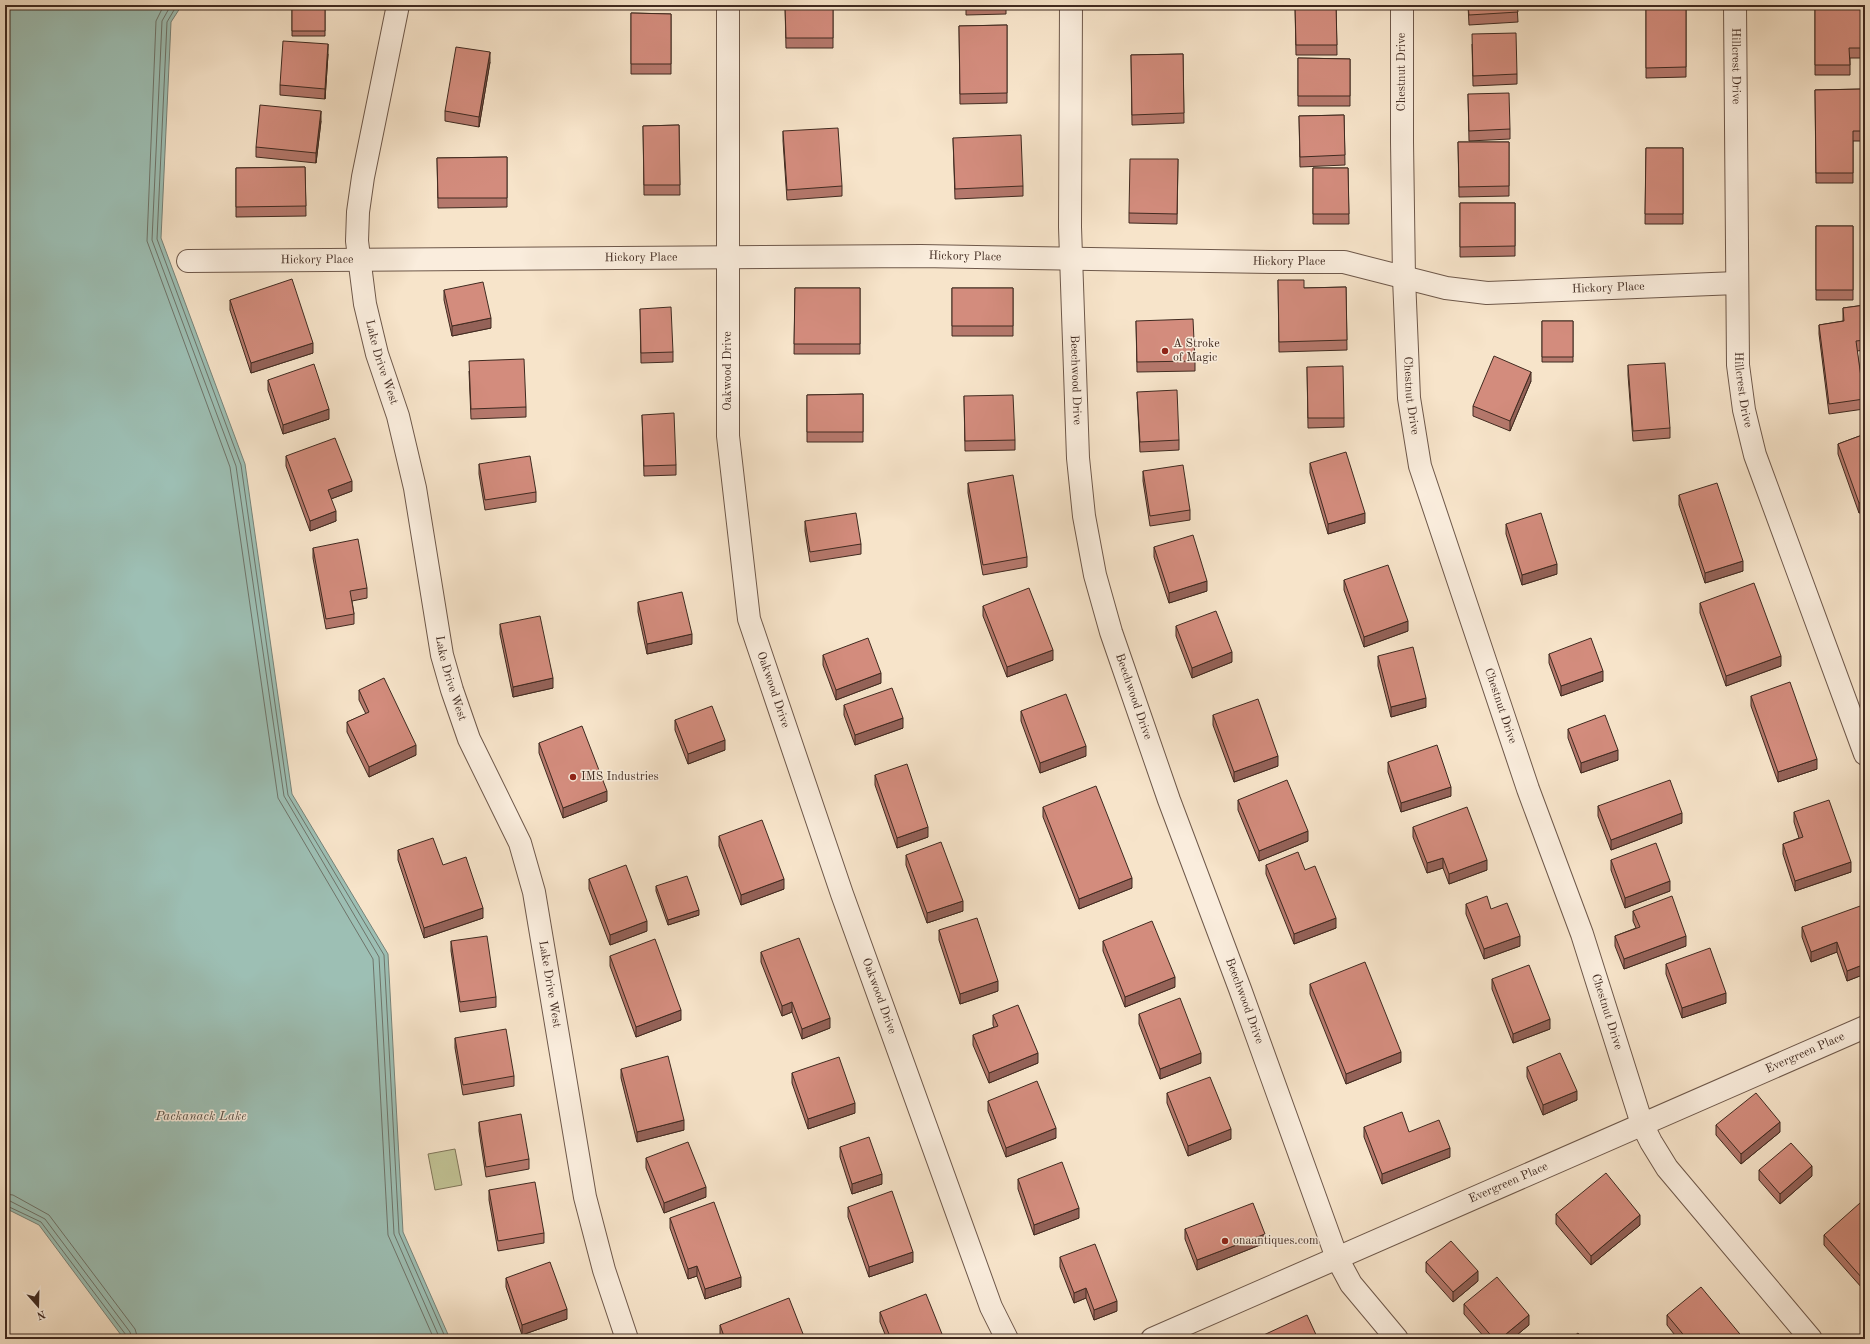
<svg xmlns="http://www.w3.org/2000/svg" width="1870" height="1344" font-family="'Old Standard TT',serif">
<style>
.green{fill:#c1c294;stroke:#80765a}
.water{fill:#9dbfb4;stroke:#788379}
.lines{fill:none;stroke-linecap:round;stroke-linejoin:round}
.shore{stroke:#6e746a;stroke-width:1}
.minor-casing{stroke:#6e584a;stroke-width:24}
.minor{stroke:#faeddd;stroke-width:22}
.wall{fill:#b5786c;stroke:#402a20}
.shaded-wall{fill:#946258;stroke:#402a20}
.building{fill:#d38c7d;stroke:#402a20}
.poi-dot{fill:#8f2418;stroke:#faeddd;stroke-width:1.5}
.labels{text-anchor:middle;dominant-baseline:central;stroke-width:3;stroke-linejoin:round;paint-order:stroke}
.street-label{font-size:12px;fill:#402a20;stroke:#faeddd}
.poi-label{font-size:12px;fill:#402a20;stroke:#faeddd;text-anchor:start}
.water-label{font-size:13px;font-style:italic;fill:#574f45;stroke:#faeddd}
</style>
<rect width="100%" height="100%" fill="#f7e4ca"/>
<filter id="stains"><feTurbulence type="fractalNoise" baseFrequency=".005" numOctaves="4"/><feColorMatrix values="0 0 0 0 .2 0 0 0 0 .09 0 0 0 0 .02 0 0 0 .5 -.17"/></filter>
<radialGradient id="worn" r=".72"><stop offset=".6" stop-color="#630" stop-opacity="0"/><stop offset="1" stop-color="#630" stop-opacity=".3"/></radialGradient>
<path class="green" d="M455,1149L462,1185L435,1190L428,1154Z"/>
<path class="water" d="M5,5H182L171,22L161,238L245,464L292,794L388,954L403,1232L450,1339H124L39,1225L5,1208Z"/>
<g class="lines">
<path class="shore" d="M164,5L156,21L147,241L230,467L278,798L373,959L388,1235L434,1339
M171,5L162,21L152,240L236,466L284,796L379,957L394,1234L440,1339
M177,5L167,22L157,239L241,465L288,795L384,955L399,1233L446,1339
M5,1194L13,1195L49,1215L135,1329L138,1339
M5,1200L10,1201L45,1219L130,1332L132,1339
M5,1205L41,1222L126,1335L127,1339"/>
<defs>
<g id="minor">
<path id="s1" d="M398,5L363,177L358,212L357,241L365,304L377,354L398,416L415,488L442,655L452,690L469,739L520,843L534,892L585,1197L604,1270L627,1339"/>
<path id="s2" d="M728,5V436L749,619L842,894L991,1307L1007,1339"/>
<path id="s3" d="M1071,5L1070,227L1078,458L1084,516L1095,575L1111,632L1169,800L1240,989L1337,1258L1351,1284L1397,1339"/>
<path id="s4" d="M1402,5V142L1404,278L1409,398L1420,466L1528,789L1582,934L1642,1124L1651,1142L1667,1168L1811,1339"/>
<path id="s5" d="M1735,5L1738,365L1744,410L1755,455L1865,754"/>
<path id="s6" d="M188,261L921,256L1270,262H1344L1446,288L1487,293L1737,283"/>
<path id="s7" d="M1152,1339L1865,1027"/>
</g>
</defs>
<use href="#minor" class="minor-casing"/>
<use href="#minor" class="minor"/>
</g>
<path class="wall" d="M785,5H833V48H786Z
M966,5H1006V14L966,15Z
M1295,5H1336L1337,55H1296Z
M1468,5H1517L1518,22L1469,25Z
M1646,5H1686V77L1646,78Z
M1815,5H1865V58H1850V75H1815Z
M292,8H325V36H292Z
M631,13L671,14V74H631Z
M1007,25V103L960,104L959,26Z
M1472,44L1517,74V84L1473,86Z
M328,54L325,99L280,95V85Z
M1183,54L1184,123L1132,125L1131,55Z
M1298,58L1350,59V106H1298Z
M490,62L479,127L445,121V111Z
M1863,89V141H1853V183H1816L1815,90Z
M1468,94L1510,129V139L1469,141Z
M1344,115L1345,165L1300,167L1299,116Z
M321,121L316,163L256,157V147Z
M679,125L680,195H644L643,126Z
M783,131L842,186V196L787,200L783,141Z
M953,138L1023,186V196L955,199Z
M1458,142H1509V196L1459,197Z
M1646,148H1683V224H1645Z
M507,157V207L438,208L437,158Z
M1178,159L1177,224L1129,223V213Z
M305,167L306,216L236,217V168Z
M1313,168H1348L1349,224H1313Z
M1460,203H1515V256L1460,257Z
M1816,226H1853V300H1816Z
M1278,280L1304,288L1346,287L1347,350L1279,352Z
M795,288H860V354H794Z
M952,288H1013V336H952Z
M444,290L491,328L452,336L444,300Z
M230,300L313,353L251,373L230,310Z
M1865,305V350L1857,351L1864,399V409L1829,414L1819,334V325L1843,321V308Z
M640,309L673,352V362L641,363Z
M1136,321L1195,361V371L1137,372Z
M1542,321H1573V362H1542Z
M1628,365L1670,428V438L1633,441L1628,375Z
M1307,367L1344,418V427L1308,428Z
M469,371L526,407V417L471,419Z
M268,380L329,419L283,434L268,390Z
M1531,381L1510,431L1473,416V406Z
M1137,392L1179,440V450L1140,452Z
M863,394V442H807V395Z
M964,396L1015,440V450L965,451Z
M642,415L676,465V475L644,476Z
M1865,434V511L1859,513L1838,454V444Z
M286,456L352,491L331,499L336,521L310,531L286,466Z
M1310,463L1365,523L1328,534L1310,473Z
M479,464L536,492V502L485,510L479,474Z
M1143,471L1190,510V520L1150,526L1143,481Z
M968,483L1027,557V567L983,575L968,493Z
M1679,495L1743,571L1705,583L1679,505Z
M805,521L861,544V554L810,562L805,531Z
M1506,524L1557,574L1522,585L1506,534Z
M1154,547L1207,591L1169,603L1154,557Z
M313,548L367,588V598L352,601L354,614V624L326,629L313,558Z
M1344,580L1408,631L1364,647L1344,590Z
M638,602L692,644L647,654L638,612Z
M1700,603L1781,666L1726,686L1700,613Z
M983,606L1053,660L1007,677L983,616Z
M500,624L553,688L513,697L500,634Z
M1176,626L1232,662L1192,678L1176,636Z
M1549,654L1603,681L1561,696L1549,663Z
M823,655L881,683L836,700L823,665Z
M1378,656L1426,707L1391,717L1378,666Z
M359,690L416,755L369,777L347,732V722L366,714L359,700Z
M1751,696L1817,769L1778,782L1751,706Z
M844,705L903,728L855,745L844,715Z
M1021,711L1086,756L1040,773L1021,721Z
M1213,715L1278,766L1234,782L1213,725Z
M675,720L725,750L688,764L675,730Z
M1568,729L1618,760L1581,773L1568,738Z
M539,743L607,801L563,818L539,753Z
M1388,762L1451,796L1401,812L1388,772Z
M875,775L928,837L897,848L875,785Z
M1238,800L1308,841L1259,861L1238,810Z
M1598,806L1682,823L1611,850L1598,816Z
M1043,807L1132,888L1079,909L1043,817Z
M1794,812L1851,872L1795,891L1783,854V844L1799,838L1794,822Z
M1413,827L1487,870L1449,884L1443,868L1427,873L1413,837Z
M719,836L784,889L741,905L719,846Z
M398,850L443,865L483,918L424,938L398,860Z
M906,855L963,911L927,923L906,865Z
M1611,860L1670,891L1625,908L1611,870Z
M1266,865L1305,870L1336,928L1294,944L1266,874Z
M589,879L647,931L610,945L589,889Z
M656,886L699,915L668,925L656,891Z
M1466,904L1520,946L1484,959L1466,914Z
M1633,911L1686,946L1624,969L1615,946V936L1636,928L1633,921Z
M1865,912V974L1847,981L1837,952L1811,962L1802,937V927Z
M939,930L998,991L960,1004L939,940Z
M451,941L496,997V1007L460,1012L451,951Z
M1103,941L1175,987L1125,1007L1103,951Z
M761,952L830,1028L802,1039L792,1012L782,1016L761,962Z
M610,956L681,1020L636,1037L610,966Z
M1666,964L1726,1003L1682,1018L1666,974Z
M1492,979L1550,1029L1513,1043L1492,989Z
M1310,984L1401,1062L1346,1084L1310,994Z
M1139,1014L1201,1063L1160,1079L1139,1024Z
M993,1015L1038,1063L989,1083L973,1045V1035L994,1027L993,1025Z
M455,1038L514,1076V1086L463,1095L455,1048Z
M1527,1067L1577,1100L1543,1115L1527,1077Z
M621,1069L684,1130L637,1142L621,1078Z
M792,1073L855,1113L808,1129L792,1083Z
M1167,1093L1231,1139L1188,1156L1167,1103Z
M988,1101L1056,1138L1006,1157L988,1111Z
M479,1122L529,1159V1169L486,1177L479,1131Z
M1716,1125L1780,1132L1741,1164L1716,1135Z
M1364,1127L1450,1157L1382,1184L1364,1137Z
M840,1147L882,1184L852,1194L840,1157Z
M646,1158L706,1197L664,1213L646,1168Z
M1759,1170L1812,1176L1780,1204L1759,1180Z
M1018,1179L1079,1218L1034,1235L1018,1189Z
M489,1190L544,1233V1243L498,1251L489,1200Z
M848,1207L913,1262L869,1277L848,1217Z
M1865,1209L1862,1288L1824,1245V1235Z
M1556,1214L1640,1225L1591,1265L1556,1224Z
M670,1218L741,1287L705,1299L697,1276L688,1279L670,1228Z
M1185,1229L1265,1243L1197,1270L1185,1239Z
M1060,1257L1117,1311L1094,1320L1086,1298L1074,1303L1060,1267Z
M1426,1262L1478,1281L1453,1302L1426,1272Z
M506,1278L567,1319L522,1335L506,1287Z
M1464,1304L1529,1325L1512,1339H1486L1464,1314Z
M880,1312L944,1339H887L880,1322Z
M1667,1315L1744,1339H1678L1667,1325Z
M720,1325L805,1339H721L720,1335Z"/>
<path class="shaded-wall" d="M328,44V54L325,99V89Z
M490,52V62L479,127V117Z
M321,111V121L316,163V153Z
M491,318V328L452,336V326Z
M313,343V353L251,373V363Z
M1531,372V381L1510,431V421Z
M329,409V419L283,434V425Z
M352,481V491L328,500V490Z
M1865,501V511L1859,513V503Z
M336,511V521L310,531V521Z
M1365,513V523L1328,534V524Z
M1743,561V571L1705,583V573Z
M1557,564V574L1522,585V575Z
M1207,581V591L1169,603V593Z
M1408,621V631L1364,647V637Z
M692,634V644L647,654V644Z
M1053,650V660L1007,677V667Z
M1232,652V662L1192,678V668Z
M1781,656V666L1726,686V676Z
M1603,671V681L1561,696V686Z
M881,673V683L836,700V690Z
M553,678V688L513,697V687Z
M1426,698V707L1391,717V707Z
M903,718V728L855,745V735Z
M725,740V750L688,764V754Z
M416,745V755L369,777V767Z
M1086,746V756L1040,773V763Z
M1618,750V760L1581,773V763Z
M1278,756V766L1234,782V772Z
M1817,759V769L1778,782V772Z
M1451,787V796L1401,812V803Z
M607,791V801L563,818V808Z
M1682,813V823L1611,850V840Z
M928,827V837L897,848V838Z
M1308,831V841L1259,861V851Z
M1443,858V868L1427,873V863Z
M1487,860V870L1449,884V874Z
M1851,862V872L1795,891V881Z
M1132,878V888L1079,909V899Z
M784,879V889L741,905V895Z
M1670,881V891L1625,908V898Z
M963,901V911L927,923V913Z
M483,908V918L424,938V928Z
M699,910V915L668,925V920Z
M1336,918V928L1294,944V934Z
M647,921V931L610,945V935Z
M1520,936V946L1484,959V949Z
M1686,936V946L1624,969V959Z
M1837,942V952L1811,962V952Z
M1865,964V974L1847,981V971Z
M1175,977V987L1125,1007V997Z
M998,981V991L960,1004V994Z
M1726,993V1003L1682,1018V1008Z
M792,1002V1012L782,1016V1006Z
M681,1010V1020L636,1037V1027Z
M830,1018V1028L802,1039V1029Z
M1550,1019V1029L1513,1043V1034Z
M1401,1052V1062L1346,1084V1074Z
M1038,1053V1063L989,1083V1073Z
M1201,1053V1063L1160,1079V1069Z
M1577,1091V1100L1543,1115V1105Z
M855,1103V1113L808,1129V1119Z
M684,1120V1130L637,1142V1132Z
M1780,1122V1132L1741,1164V1154Z
M1056,1128V1138L1006,1157V1148Z
M1231,1129V1139L1188,1156V1146Z
M1450,1148V1157L1382,1184V1174Z
M1812,1166V1176L1780,1204V1194Z
M882,1174V1184L852,1194V1184Z
M706,1187V1197L664,1213V1203Z
M1079,1208V1218L1034,1235V1225Z
M1640,1215V1225L1591,1265V1256Z
M1265,1234V1243L1197,1270V1260Z
M913,1252V1262L869,1277V1267Z
M697,1266V1276L688,1279V1269Z
M1478,1271V1281L1453,1302V1292Z
M1865,1276V1286L1862,1288V1278Z
M741,1277V1287L705,1299V1289Z
M1086,1288V1298L1074,1303V1293Z
M1117,1301V1311L1094,1320V1310Z
M567,1309V1319L522,1335V1325Z
M1529,1315V1325L1512,1339H1500Z"/>
<path class="building" d="M785,5H833V38H786Z
M1295,5H1336L1337,45H1296Z
M1468,5H1517L1518,12L1469,15Z
M1646,5H1686V67L1646,68Z
M1815,5H1865V48H1849L1850,65H1815Z
M292,8H325V31H292Z
M631,13L671,14V64H631Z
M1007,25V93L960,94L959,26Z
M1516,33L1517,74L1473,76L1472,34Z
M283,41L328,44L325,89L280,85Z
M456,47L490,52L479,117L445,111Z
M1183,54L1184,113L1132,115L1131,55Z
M1298,58L1350,59V96H1298Z
M1863,89V131H1853V173H1816L1815,90Z
M1509,93L1510,129L1469,131L1468,94Z
M260,105L321,111L316,153L256,147Z
M1344,115L1345,155L1300,157L1299,116Z
M679,125L680,185H644L643,126Z
M838,128L842,186L787,190L783,131Z
M1021,135L1023,186L955,189L953,138Z
M1458,142H1509V186L1459,187Z
M1646,148H1683V214H1645Z
M507,157V198H438L437,158Z
M1130,159H1178L1177,214L1129,213Z
M305,167L306,206L236,207V168Z
M1313,168H1348L1349,214H1313Z
M1460,203H1515V246L1460,247Z
M1816,226H1853V290H1816Z
M292,279L313,343L251,363L230,300Z
M1278,280H1304V288L1346,287L1347,340L1279,342Z
M483,282L491,318L452,326L444,290Z
M795,288H860V344H794Z
M952,288H1013V326H952Z
M1865,305V340L1856,341L1864,399L1829,404L1819,325L1844,321L1843,308Z
M671,307L673,352L641,353L640,309Z
M1193,319L1195,361L1137,362L1136,321Z
M1542,321H1573V357H1542Z
M1494,356L1531,372L1510,421L1473,406Z
M524,359L526,407L471,409L469,361Z
M1665,363L1670,428L1633,431L1628,365Z
M314,364L329,409L283,425L268,380Z
M1343,366L1344,418H1308L1307,367Z
M1177,390L1179,440L1140,442L1137,392Z
M863,394V432H807V395Z
M1013,395L1015,440L965,441L964,396Z
M674,413L676,465L644,466L642,415Z
M1865,434V501L1859,503L1838,444Z
M335,438L352,481L328,490L336,511L310,521L286,456Z
M1346,452L1365,513L1328,524L1310,463Z
M530,456L536,492L485,500L479,464Z
M1183,465L1190,510L1150,516L1143,471Z
M1013,475L1027,557L983,565L968,483Z
M1717,483L1743,561L1705,573L1679,495Z
M856,513L861,544L810,552L805,521Z
M1541,513L1557,564L1522,575L1506,524Z
M1193,535L1207,581L1169,593L1154,547Z
M358,539L367,588L350,591L354,614L326,619L313,548Z
M1388,565L1408,621L1364,637L1344,580Z
M1754,583L1781,656L1726,676L1700,603Z
M1029,588L1053,650L1007,667L983,606Z
M682,592L692,634L647,644L638,602Z
M1216,611L1232,652L1192,668L1176,626Z
M540,616L553,678L513,687L500,624Z
M868,638L881,673L836,690L823,655Z
M1591,638L1603,671L1561,686L1549,654Z
M1413,647L1426,698L1391,707L1378,656Z
M384,678L416,745L369,767L347,722L369,712L359,690Z
M1790,682L1817,759L1778,772L1751,696Z
M892,688L903,718L855,735L844,705Z
M1066,694L1086,746L1040,763L1021,711Z
M1258,699L1278,756L1234,772L1213,715Z
M712,706L725,740L688,754L675,720Z
M1605,715L1618,750L1581,763L1568,729Z
M582,726L607,791L563,808L539,743Z
M1437,745L1451,787L1401,803L1388,762Z
M907,764L928,827L897,838L875,775Z
M1287,780L1308,831L1259,851L1238,800Z
M1670,780L1682,813L1611,840L1598,806Z
M1096,786L1132,878L1079,899L1043,807Z
M1829,800L1851,862L1795,881L1783,844L1803,837L1794,812Z
M1467,807L1487,860L1449,874L1443,858L1427,863L1413,827Z
M762,820L784,879L741,895L719,836Z
M433,838L443,865L466,857L483,908L424,928L398,850Z
M941,842L963,901L927,913L906,855Z
M1656,843L1670,881L1625,898L1611,860Z
M1298,852L1305,870L1315,866L1336,918L1294,934L1266,865Z
M626,865L647,921L610,935L589,879Z
M687,876L699,910L668,920L656,886Z
M1487,896L1491,909L1507,903L1520,936L1484,949L1466,904Z
M1672,896L1686,936L1624,959L1615,936L1640,927L1633,911Z
M1863,905L1865,912V964L1847,971L1837,942L1811,952L1802,927Z
M977,918L998,981L960,994L939,930Z
M1152,921L1175,977L1125,997L1103,941Z
M487,936L496,997L460,1002L451,941Z
M799,938L830,1018L802,1029L792,1002L782,1006L761,952Z
M655,939L681,1010L636,1027L610,956Z
M1710,948L1726,993L1682,1008L1666,964Z
M1365,962L1401,1052L1346,1074L1310,984Z
M1529,965L1550,1019L1513,1034L1492,979Z
M1180,998L1201,1053L1160,1069L1139,1014Z
M1018,1005L1038,1053L989,1073L973,1035L998,1026L993,1015Z
M506,1029L514,1076L463,1085L455,1038Z
M1560,1053L1577,1091L1543,1105L1527,1067Z
M668,1056L684,1120L637,1132L621,1069Z
M839,1057L855,1103L808,1119L792,1073Z
M1210,1077L1231,1129L1188,1146L1167,1093Z
M1037,1081L1056,1128L1006,1148L988,1101Z
M1756,1093L1780,1122L1741,1154L1716,1125Z
M1402,1112L1409,1132L1439,1120L1450,1148L1382,1174L1364,1127Z
M521,1114L529,1159L486,1167L479,1122Z
M869,1137L882,1174L852,1184L840,1147Z
M688,1142L706,1187L664,1203L646,1158Z
M1791,1143L1812,1166L1780,1194L1759,1170Z
M1062,1162L1079,1208L1034,1225L1018,1179Z
M1606,1173L1640,1215L1591,1256L1556,1214Z
M535,1182L544,1233L498,1241L489,1190Z
M892,1191L913,1252L869,1267L848,1207Z
M714,1202L741,1277L705,1289L697,1266L688,1269L670,1218Z
M1253,1203L1265,1234L1197,1260L1185,1229Z
M1860,1203L1865,1209V1276L1862,1278L1824,1235Z
M1451,1241L1478,1271L1453,1292L1426,1262Z
M1095,1244L1117,1301L1094,1310L1086,1288L1074,1293L1060,1257Z
M550,1262L567,1309L522,1325L506,1278Z
M1497,1277L1529,1315L1500,1339H1494L1464,1304Z
M1701,1287L1744,1339H1687L1667,1315Z
M926,1294L944,1339H891L880,1312Z
M789,1298L805,1339H725L720,1325Z
M1307,1315L1318,1339H1255Z
M1578,1333L1583,1339H1570Z"/>
<g class="poi-dot">
<circle cx="1165" cy="351" r="4"/>
<circle cx="573" cy="777" r="4"/>
<circle cx="1225" cy="1241" r="4"/>
</g>
<g class="labels">
<g class="street-label">
<text stroke="none"><textPath href="#s5" startOffset="61">Hillcrest Drive</textPath></text>
<text transform="translate(1402 72) rotate(-90)">Chestnut Drive</text>
<text stroke="none"><textPath href="#s6" startOffset="777">Hickory Place</textPath></text>
<text stroke="none"><textPath href="#s6" startOffset="453">Hickory Place</textPath></text>
<text stroke="none"><textPath href="#s6" startOffset="129">Hickory Place</textPath></text>
<text stroke="none"><textPath href="#s6" startOffset="1101">Hickory Place</textPath></text>
<text stroke="none"><textPath href="#s6" startOffset="1424">Hickory Place</textPath></text>
<text stroke="none"><textPath href="#s1" startOffset="364">Lake Drive West</textPath></text>
<text transform="translate(728 371) rotate(-90)">Oakwood Drive</text>
<text stroke="none"><textPath href="#s3" startOffset="375">Beechwood Drive</textPath></text>
<text stroke="none"><textPath href="#s5" startOffset="385">Hillcrest Drive</textPath></text>
<text stroke="none"><textPath href="#s4" startOffset="391">Chestnut Drive</textPath></text>
<text stroke="none"><textPath href="#s1" startOffset="688">Lake Drive West</textPath></text>
<text stroke="none"><textPath href="#s2" startOffset="690">Oakwood Drive</textPath></text>
<text stroke="none"><textPath href="#s3" startOffset="699">Beechwood Drive</textPath></text>
<text stroke="none"><textPath href="#s4" startOffset="715">Chestnut Drive</textPath></text>
<text stroke="none"><textPath href="#s1" startOffset="1012">Lake Drive West</textPath></text>
<text stroke="none"><textPath href="#s2" startOffset="1014">Oakwood Drive</textPath></text>
<text stroke="none"><textPath href="#s3" startOffset="1023">Beechwood Drive</textPath></text>
<text stroke="none"><textPath href="#s4" startOffset="1039">Chestnut Drive</textPath></text>
<text stroke="none"><textPath href="#s7" startOffset="713">Evergreen Place</textPath></text>
<text stroke="none"><textPath href="#s7" startOffset="389">Evergreen Place</textPath></text>
</g>
<g class="poi-label">
<text x="1173" y="344">A Stroke<tspan x="1173" dy="14">of Magic</tspan></text>
<text x="581" y="777">IMS Industries</text>
<text x="1233" y="1241">onaantiques.com</text>
</g>
<g class="water-label">
<text x="201" y="1116">Packanack Lake</text>
</g>
</g>
<rect width="1870" height="1344" fill="none" stroke="#f7e4ca" stroke-width="20"/>
<rect x="6" y="6" width="1858" height="1332" fill="none" stroke="#402a20" stroke-width="2"/>
<rect x="10" y="10" width="1850" height="1324" fill="none" stroke="#402a20"/>
<g transform="translate(38 1306) rotate(160)" stroke="#faeddd" stroke-width="3" paint-order="stroke">
<path d="M0-3L7 15L0 10L-7 15Z" fill="#402a20"/>
<text y="-6" font-size="11" font-weight="bold" text-anchor="middle" fill="#402a20">N</text>
</g>
<rect width="100%" height="100%" filter="url(#stains)"/>
<rect width="100%" height="100%" fill="url(#worn)"/>
</svg>
